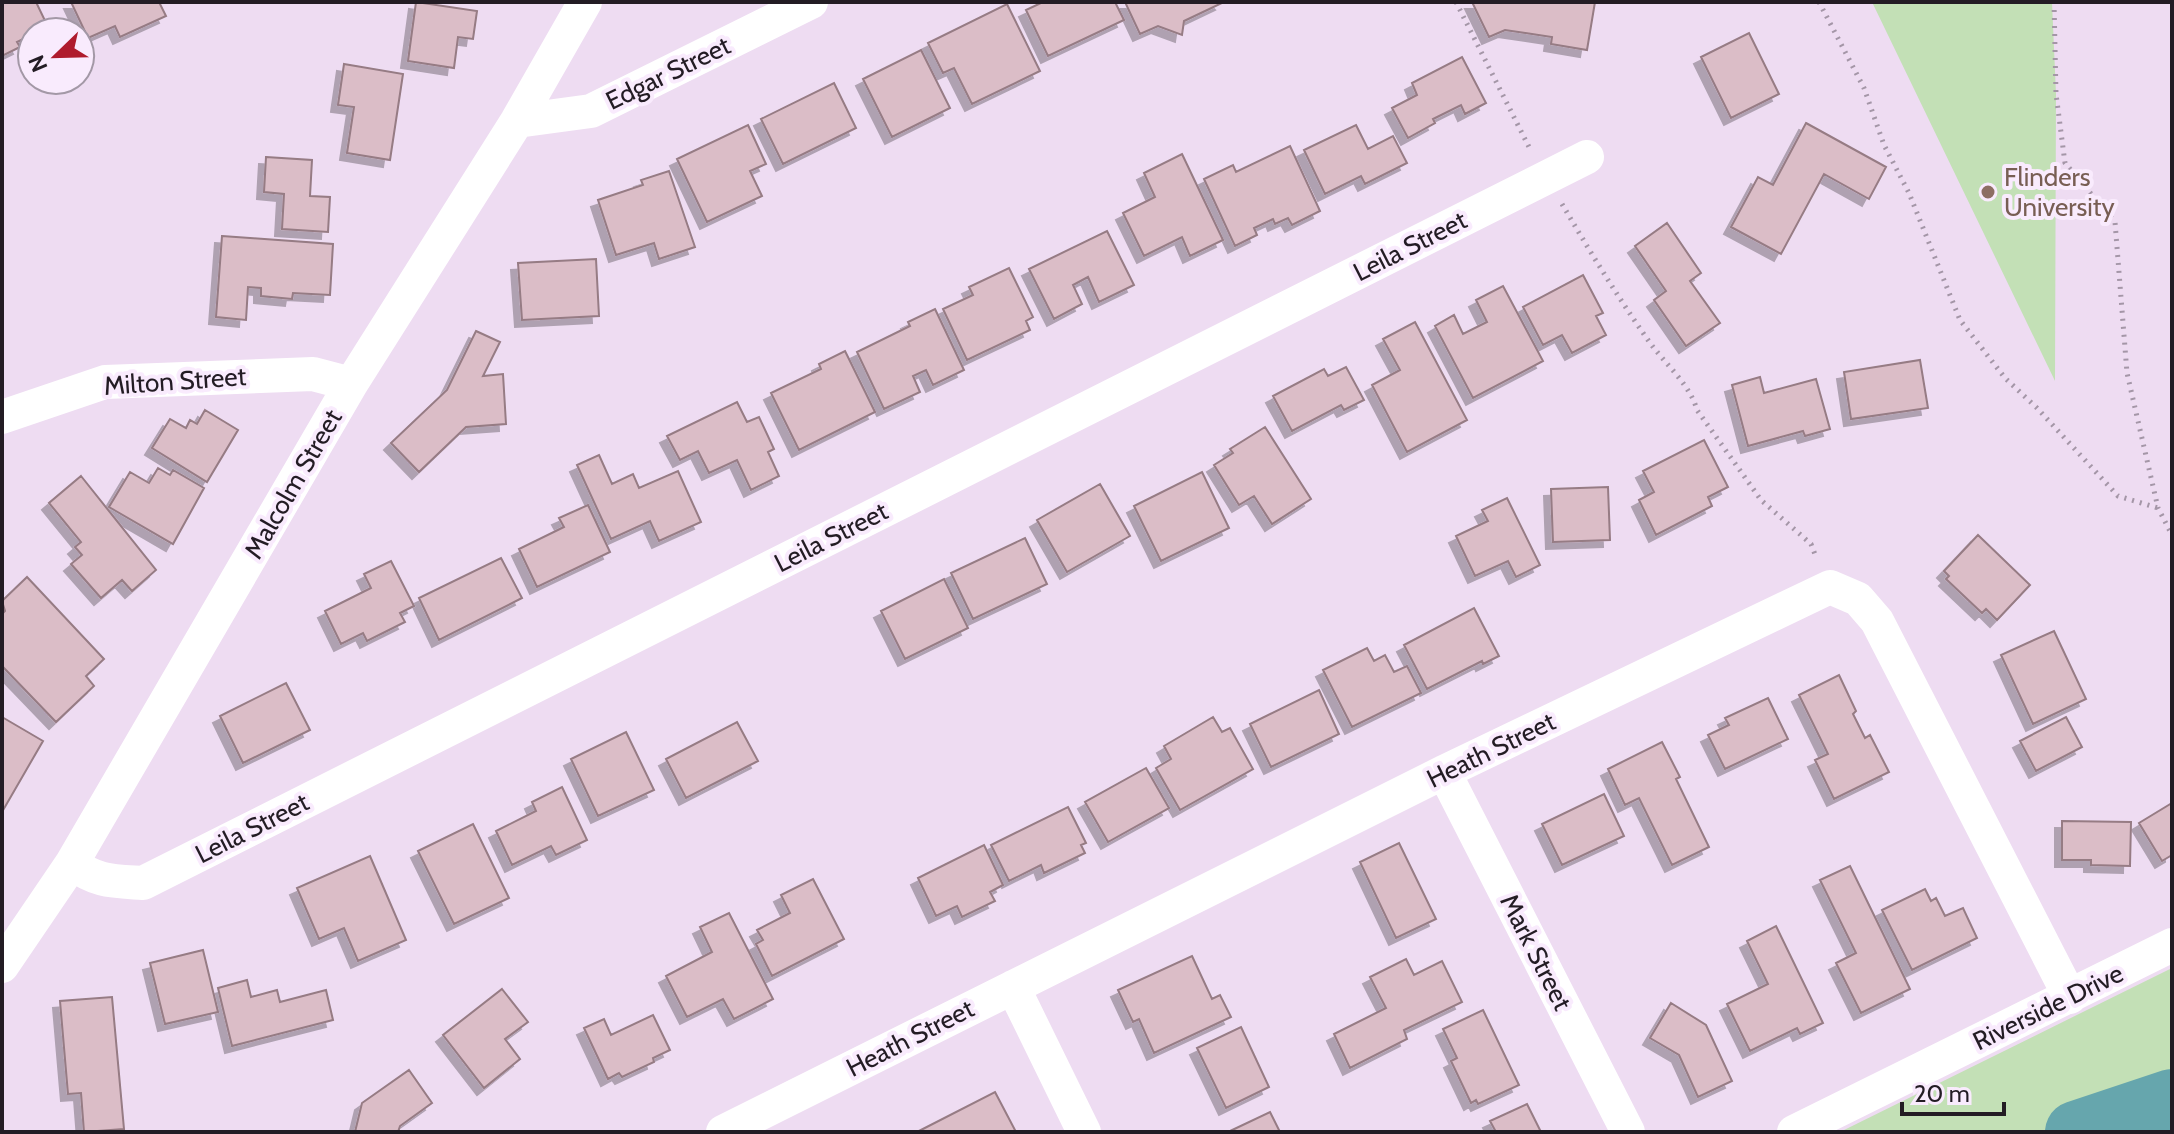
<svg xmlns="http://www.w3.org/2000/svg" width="2174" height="1134" font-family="Cabin,sans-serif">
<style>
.green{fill:#c3e0b6}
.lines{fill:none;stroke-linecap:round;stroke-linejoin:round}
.river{stroke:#66a6ad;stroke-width:62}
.building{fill:#dbbdc7;stroke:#967b84;stroke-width:2;filter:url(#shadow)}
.path{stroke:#a496a7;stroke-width:5;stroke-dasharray:2 6;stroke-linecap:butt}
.street{stroke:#fff;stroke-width:34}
.education-dot{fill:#8d6e63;stroke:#f9ebfd;stroke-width:3}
.labels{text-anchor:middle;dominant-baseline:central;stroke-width:8;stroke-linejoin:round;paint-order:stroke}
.street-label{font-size:26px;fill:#231c24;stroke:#f9ebfd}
.education-label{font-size:26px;fill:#785e54;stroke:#f9ebfd;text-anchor:start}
</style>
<defs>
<filter id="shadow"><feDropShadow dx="-7" dy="7" stdDeviation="0" flood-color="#0004"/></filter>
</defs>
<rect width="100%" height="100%" fill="#eedcf2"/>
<path class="green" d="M1872,2H2052L2056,94L2055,381Z
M2172,968V1132H1840Z"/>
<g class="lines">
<path class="river" d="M2076,1132L2172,1100"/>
</g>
<path class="building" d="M2,2H36L48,27L32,32V35L17,42L20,47L2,56Z
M71,2H159L166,16L120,37L115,26L88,38Z
M416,2L477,11L473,39L458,37L454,68L408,61Z
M1043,2H1115L1124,20L1048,56L1026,10Z
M1125,2H1221L1222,3L1184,21L1182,35L1158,26L1140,34Z
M1472,2H1595L1587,50L1551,44L1552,37L1505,30L1489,37Z
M1007,4L1040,71L972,104L954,68L943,73L928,43Z
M1749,33L1779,94L1731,118L1701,57Z
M921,50L950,108L892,137L863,79Z
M1462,57L1486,103L1465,114L1461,105L1433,119L1435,123L1408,138L1392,108L1417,95L1412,83Z
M344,64L403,74L390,160L347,153L354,107L338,105Z
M834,83L856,128L783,164L761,119Z
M1806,123L1886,167L1869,199L1824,174L1781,254L1731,227L1758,177L1773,185Z
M748,125L766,164L750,171L762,196L707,222L677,159Z
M1356,125L1368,149L1393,136L1407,163L1365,184L1361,176L1325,194L1304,150Z
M1290,146L1320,211L1292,225L1288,218L1275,224L1273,219L1254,228L1257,235L1235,246L1204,179L1233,165L1236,172Z
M1182,154L1223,240L1190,256L1182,237L1144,256L1123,213L1155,197L1144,173Z
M266,157L312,160L310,196L330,197L328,232L282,229L284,194L264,192Z
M669,171L695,247L659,259L654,243L616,255L598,200L643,185L641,180Z
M1667,223L1701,273L1690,281L1720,323L1686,346L1654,300L1666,291L1635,246Z
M1107,231L1134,285L1099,302L1088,277L1073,285L1082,304L1054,319L1029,269Z
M222,236L333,244L330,295L293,293L292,299L261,296V288L248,287L246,320L216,317Z
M596,259L599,316L522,320L518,263Z
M1009,268L1033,317L1026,321L1030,330L967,360L943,309L973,295L969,287Z
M1583,275L1603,313L1596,316L1606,335L1572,353L1562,335L1543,345L1523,307Z
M1503,286L1543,361L1473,398L1435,326L1454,315L1463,334L1487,322L1476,300Z
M935,309L964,370L933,385L926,370L913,376L920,392L884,409L857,352L910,326L908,322Z
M1415,322L1467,420L1407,452L1372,385L1400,370L1383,339Z
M476,331L500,342L483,376L503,374L506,424L466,427L419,472L391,443L447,390Z
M845,351L875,412L799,450L771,393L821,369L819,364Z
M1920,360L1928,408L1851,419L1844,372Z
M1346,367L1364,400L1344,410L1341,405L1292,431L1273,396L1324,369L1328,376Z
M1760,377L1764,393L1816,379L1830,429L1805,436L1803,431L1748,446L1732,385Z
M737,402L747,422L759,417L774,449L768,452L779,476L751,490L737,460L709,473L698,451L680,460L667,436Z
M205,410L238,430L207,482L152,448L170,419L186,428L190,420L197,424Z
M1265,427L1311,499L1272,524L1254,496L1239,505L1214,465L1233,453L1230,449Z
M1704,440L1728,487L1708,497L1712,506L1656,535L1639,500L1654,492L1643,471Z
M599,455L612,484L633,474L639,488L678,471L701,522L659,541L650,521L611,539L577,465Z
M158,468L170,475L173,470L204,488L173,544L109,507L130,472L149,483Z
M1202,472L1229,528L1161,561L1134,506Z
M81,476L156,570L132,591L122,580L101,598L71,564L82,555L75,547L81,542L49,503Z
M1100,484L1130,536L1067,572L1037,520Z
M1608,487L1610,540L1553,542L1551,489Z
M1507,498L1540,565L1516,577L1508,561L1475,576L1456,536L1488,521L1482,510Z
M588,505L610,552L537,587L519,549L564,527L559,518Z
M1978,535L2030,585L1997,620L1986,609L1982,613L1946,579L1949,576L1944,571Z
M1025,538L1047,584L973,619L951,573Z
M501,558L522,598L439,640L419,598Z
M391,561L414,606L400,613L405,622L367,641L363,633L341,644L325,611L371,588L364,574Z
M27,577L104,659L86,676L94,686L56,722L4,668L2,670V614L5,611L2,601Z
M944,579L968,628L905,659L881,611Z
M1474,608L1499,656L1483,664L1482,661L1427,689L1404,645Z
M2054,631L2086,699L2033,724L2001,655Z
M1367,648L1374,661L1385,655L1394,672L1407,666L1421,693L1352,727L1323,670Z
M1839,675L1856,711L1853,714L1865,738L1870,735L1889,772L1834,799L1815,760L1828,754L1799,695Z
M286,683L310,730L243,763L220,716Z
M1319,690L1339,734L1271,767L1250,724Z
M1768,698L1788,739L1725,769L1708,735L1729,725L1725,718Z
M2,717L43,741L2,812Z
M1213,717L1222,732L1230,728L1253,769L1180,810L1156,768L1171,759L1164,746Z
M2066,717L2082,747L2036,771L2020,741Z
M737,722L758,761L686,798L666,759Z
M626,732L654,790L598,816L571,759Z
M1662,742L1680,777L1676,779L1709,847L1672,865L1639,798L1625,805L1608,769Z
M1146,768L1169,808L1108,842L1085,802Z
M562,787L587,840L556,855L551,846L512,865L496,831L536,811L532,802Z
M1604,794L1624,836L1562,865L1542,824Z
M2172,803V855L2162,861L2139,823Z
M1068,807L1086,843L1081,845L1085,853L1044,873L1041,865L1009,881L991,845Z
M2062,821L2131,822L2130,866L2091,865V860H2062Z
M473,824L509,898L454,924L418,851Z
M1399,843L1436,919L1396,938L1360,862Z
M984,845L1003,885L990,892L995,901L962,917L957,906L936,916L918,878Z
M370,856L406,940L358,961L344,928L319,939L297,888Z
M1850,866L1910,989L1861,1013L1836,963L1856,953L1820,880Z
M813,879L844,939L772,976L756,944L763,940L757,930L790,913L781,895Z
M1925,889L1931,901L1936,898L1945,916L1963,908L1977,938L1912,970L1882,910Z
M729,913L773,999L734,1019L723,999L687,1017L666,976L712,952L700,927Z
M1776,926L1823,1023L1800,1034L1797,1028L1750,1051L1727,1004L1768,984L1747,941Z
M203,950L218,1012L165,1024L150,963Z
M1192,956L1212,999L1220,995L1231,1017L1154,1053L1139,1019L1133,1022L1118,990Z
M1406,959L1414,975L1442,961L1462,1002L1404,1030L1407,1039L1350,1068L1334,1034L1386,1008L1370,977Z
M247,980L251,997L277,990L280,1002L326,990L333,1020L232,1046L218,988Z
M502,989L528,1022L505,1039L520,1059L484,1088L443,1035Z
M112,997L124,1129L84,1132L81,1093L68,1094L60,1001Z
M1671,1003L1706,1025L1732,1081L1698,1097L1679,1055L1650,1038Z
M1483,1010L1519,1085L1478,1104L1476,1100L1471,1103L1451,1061L1457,1058L1443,1029Z
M653,1015L670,1050L653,1058L654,1062L622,1077L619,1073L608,1079L584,1028L604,1019L611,1035Z
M1241,1027L1269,1087L1226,1108L1197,1048Z
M409,1070L432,1103L400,1126L398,1132H355L362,1103Z
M995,1092L1016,1132H917Z
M1527,1104L1541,1132H1496L1490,1121Z
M1270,1112L1280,1132H1228Z"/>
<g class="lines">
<path class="path" d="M1456,2L1531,151
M1819,2L1864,88L1884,145L1909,193L1960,320L2005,378L2037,408L2118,496L2158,508
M2054,2L2056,94L2065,163L2115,222L2127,373L2158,508L2172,535
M1562,204C1589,250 1617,296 1648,340C1663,362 1690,384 1697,410L1761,500L1811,544L1816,557"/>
<path class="street" d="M517,121L591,111L811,2
M2,417L105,382L313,374L351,384
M1444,772L1628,1132
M72,863C96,882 113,881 143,883L1587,157
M2,966L72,863L351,384L517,121L585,2
M1013,987L1084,1132
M723,1132L1444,772L1830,587L1858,599L1877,621L2070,997
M1794,1132L2172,945"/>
</g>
<circle class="education-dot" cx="1988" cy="192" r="8"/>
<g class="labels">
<g class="street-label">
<text transform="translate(668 73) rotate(-26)">Edgar Street</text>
<text transform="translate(1410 246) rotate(-27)">Leila Street</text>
<text transform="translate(175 381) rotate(-4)">Milton Street</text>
<text transform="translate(293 484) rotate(-60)">Malcolm Street</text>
<text transform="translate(831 537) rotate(-27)">Leila Street</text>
<text transform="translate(1491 750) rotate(-26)">Heath Street</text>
<text transform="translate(252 828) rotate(-27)">Leila Street</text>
<text transform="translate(1536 952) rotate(63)">Mark Street</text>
<text transform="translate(2048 1007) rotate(-26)">Riverside Drive</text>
<text transform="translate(910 1038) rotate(-27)">Heath Street</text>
</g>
<g class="education-label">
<text x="2004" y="177">Flinders<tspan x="2004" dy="30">University</tspan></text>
</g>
</g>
<rect width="2174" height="1134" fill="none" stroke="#231c24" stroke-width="8"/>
<g transform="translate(56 56) rotate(247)"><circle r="38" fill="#f9ebfd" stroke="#a398a6" stroke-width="2"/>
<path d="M0-6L14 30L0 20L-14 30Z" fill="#af1b2d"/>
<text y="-12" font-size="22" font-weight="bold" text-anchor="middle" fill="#231c24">N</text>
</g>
<path d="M1902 1102v12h102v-12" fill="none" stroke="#231c24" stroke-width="4"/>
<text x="1914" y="1102" font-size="24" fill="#231c24" stroke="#f9ebfd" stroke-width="6" paint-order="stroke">20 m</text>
</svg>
